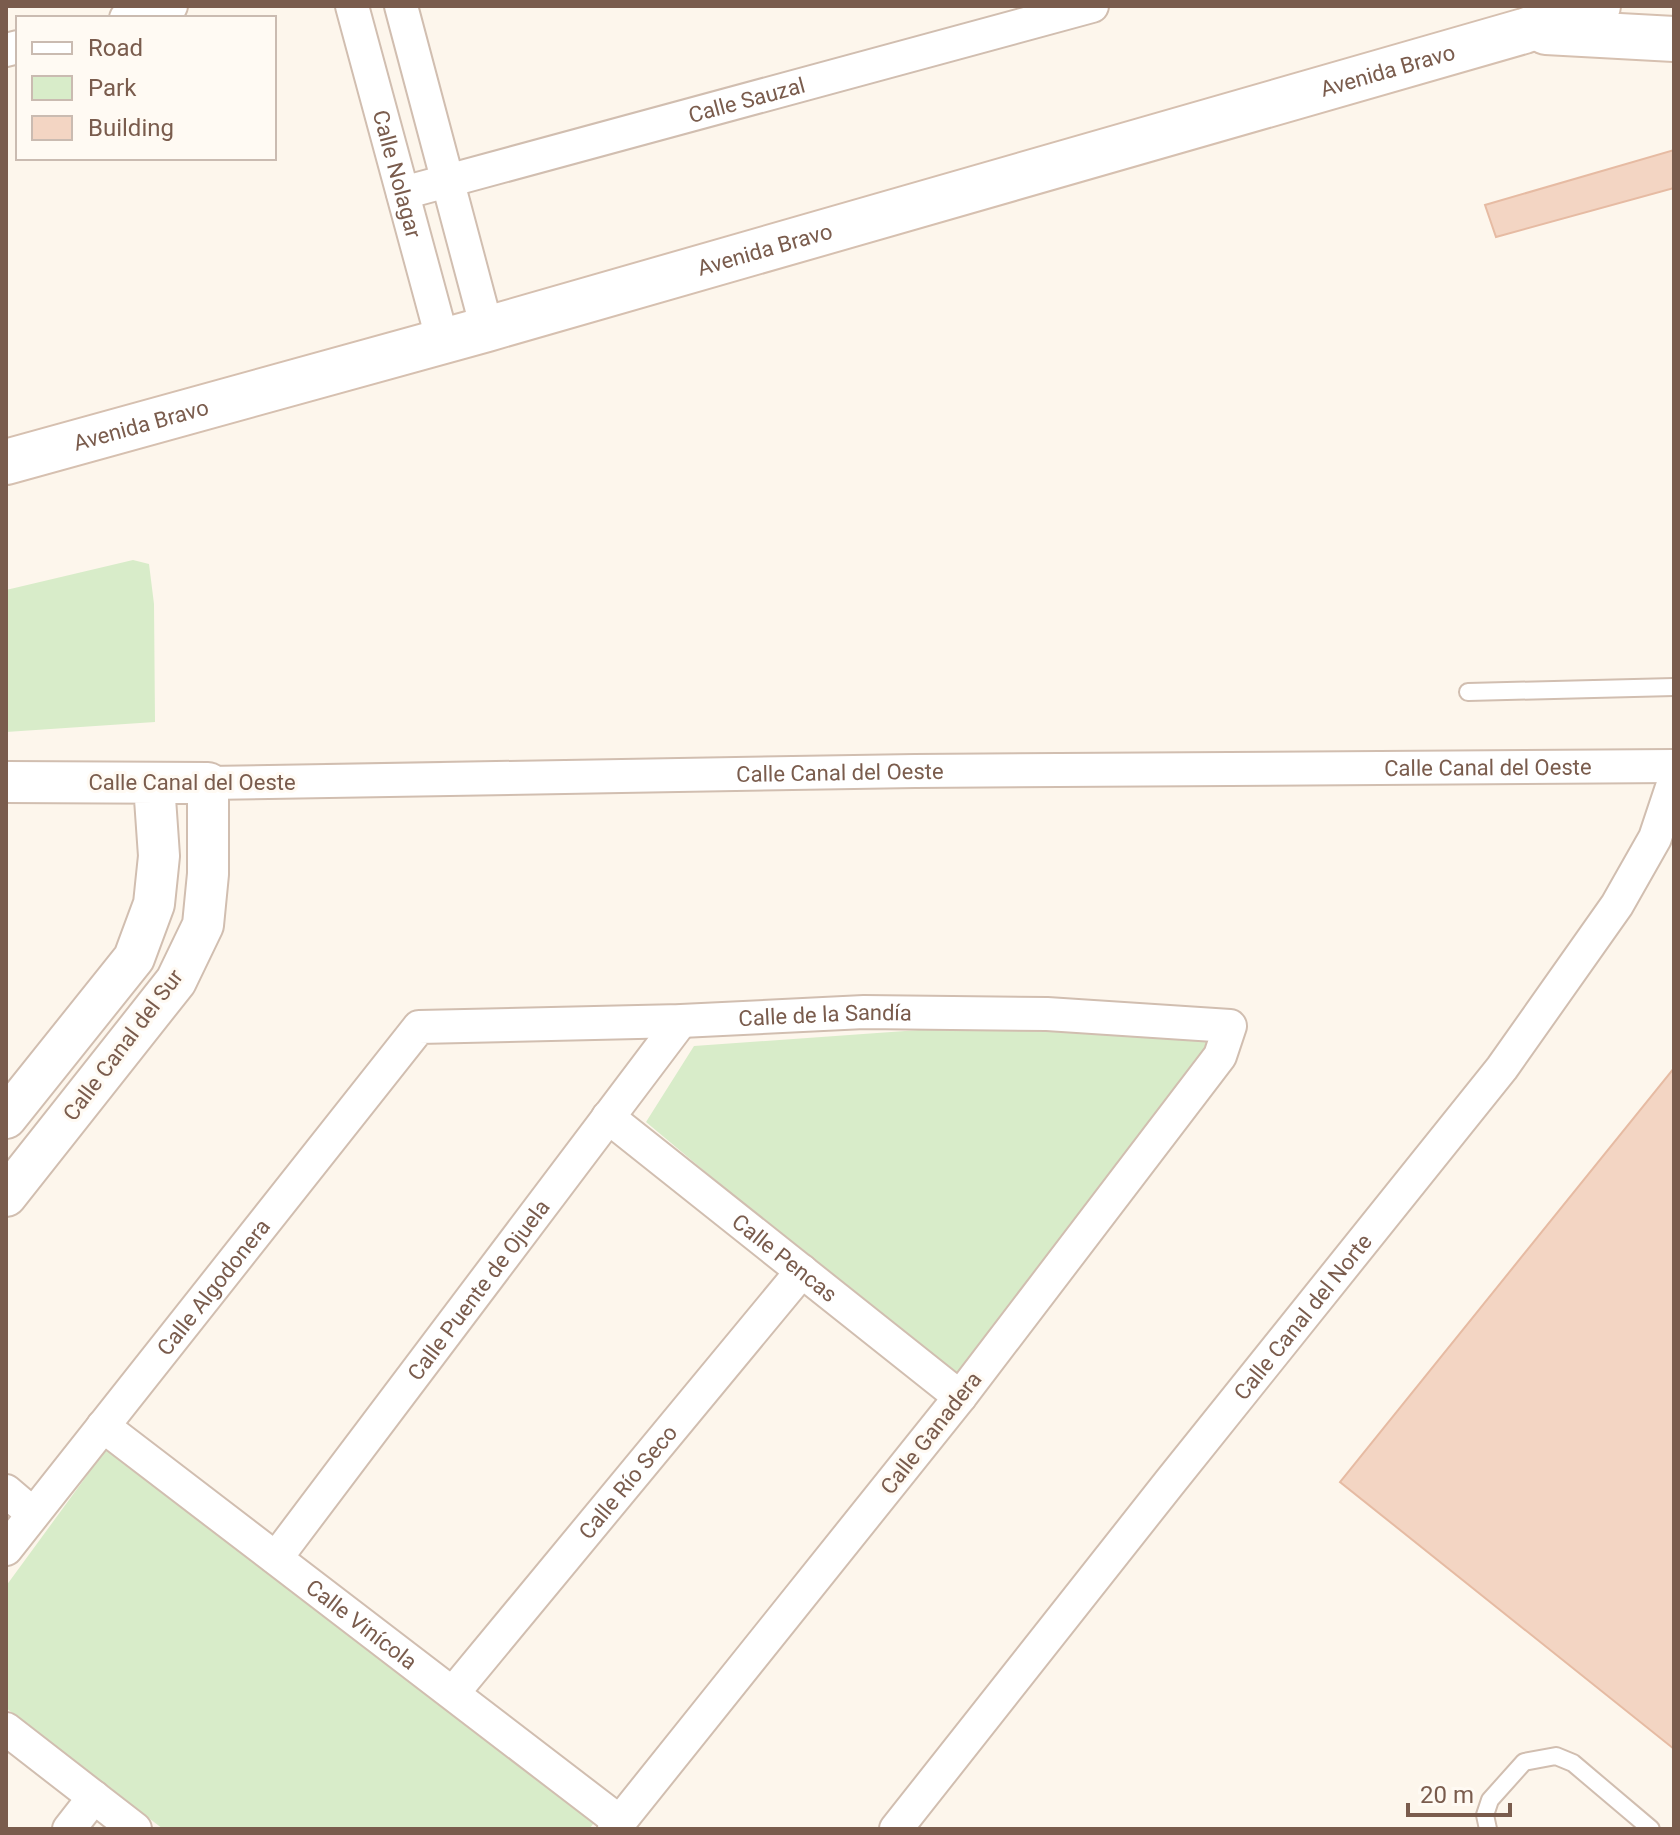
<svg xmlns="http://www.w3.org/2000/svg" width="1680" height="1835" font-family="Roboto,sans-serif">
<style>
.green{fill:#d8ecc9}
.building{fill:#f3d5c3;stroke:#e6bba3;stroke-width:2}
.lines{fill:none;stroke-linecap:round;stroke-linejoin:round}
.service-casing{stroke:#d1beb0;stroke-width:20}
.minor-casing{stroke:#d1beb0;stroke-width:36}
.tertiary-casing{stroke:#d1beb0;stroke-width:44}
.secondary-casing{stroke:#d6c0b0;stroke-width:48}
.service{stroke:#fff;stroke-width:16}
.minor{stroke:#fff;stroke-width:32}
.tertiary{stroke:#fff;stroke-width:40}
.secondary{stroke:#fff;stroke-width:44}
.labels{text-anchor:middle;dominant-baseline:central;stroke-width:6;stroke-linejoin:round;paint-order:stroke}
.street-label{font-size:22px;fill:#7a5c4d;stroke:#fffaf3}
</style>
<rect width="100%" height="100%" fill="#fdf6ec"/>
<path class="green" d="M133,560L149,564L154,604L155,722L6,732V590Z
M947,1028L1208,1037L1194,1077L962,1387L646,1122L694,1046Z
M107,1448L594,1823L589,1829H163L6,1708V1586Z"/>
<path class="building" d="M1674,150V188L1496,237L1485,205Z
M1674,1068V1749L1340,1482Z"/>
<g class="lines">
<defs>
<path id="service" d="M1468,692L1674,687
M1488,1829L1485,1815L1490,1800L1524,1762L1556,1756L1573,1763L1651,1829"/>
<g id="minor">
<path id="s1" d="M352,6L443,342"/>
<path d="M401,6L487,329"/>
<path d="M126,18L171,6"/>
<path d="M6,50L18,47"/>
<path id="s2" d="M403,193L1092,6"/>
<path id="s3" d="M208,783L915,771L1674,766"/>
<path id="s4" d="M608,1117L960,1397"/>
<path id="s5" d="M103,1426L620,1822"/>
<path d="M6,1491L33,1514"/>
<path id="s6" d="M6,1549L419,1027L681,1021L864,1012L1047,1014L1230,1026L1220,1056L960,1397L614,1829"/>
<path id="s7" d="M276,1558L681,1021"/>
<path id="s8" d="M453,1693L802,1271"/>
<path d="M6,1729L135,1829"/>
<path d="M69,1829L94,1797"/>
<path id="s9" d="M896,1829L1170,1482L1502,1068L1617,905L1655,838L1674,781"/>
</g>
<path id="tertiary" d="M6,782L208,783V874L203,925L176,981L6,1196
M6,1118L134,958L154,904L159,856L154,784"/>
<g id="secondary">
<path d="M1546,32L1674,39"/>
<path id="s10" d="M6,462L487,329L1524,31L1598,6"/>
</g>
</defs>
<use href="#service" class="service-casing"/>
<use href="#minor" class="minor-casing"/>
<use href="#tertiary" class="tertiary-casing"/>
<use href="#secondary" class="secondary-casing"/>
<use href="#service" class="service"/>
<use href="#minor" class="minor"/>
<use href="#tertiary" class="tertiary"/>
<use href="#secondary" class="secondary"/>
</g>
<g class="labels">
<g class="street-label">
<text stroke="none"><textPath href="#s10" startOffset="1436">Avenida Bravo</textPath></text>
<text stroke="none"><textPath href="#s2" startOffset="356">Calle Sauzal</textPath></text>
<text stroke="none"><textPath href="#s1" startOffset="174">Calle Nolagar</textPath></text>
<text stroke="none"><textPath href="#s10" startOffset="788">Avenida Bravo</textPath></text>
<text stroke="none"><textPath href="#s10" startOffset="140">Avenida Bravo</textPath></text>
<text stroke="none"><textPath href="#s3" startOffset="1280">Calle Canal del Oeste</textPath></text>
<text stroke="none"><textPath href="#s3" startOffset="632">Calle Canal del Oeste</textPath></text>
<text x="192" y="782">Calle Canal del Oeste</text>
<text stroke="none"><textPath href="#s6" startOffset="1072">Calle de la Sandía</textPath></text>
<text transform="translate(123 1045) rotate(-53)">Calle Canal del Sur</text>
<text stroke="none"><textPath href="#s4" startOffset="226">Calle Pencas</textPath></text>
<text stroke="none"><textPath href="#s6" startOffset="334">Calle Algodonera</textPath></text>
<text stroke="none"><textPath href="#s7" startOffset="336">Calle Puente de Ojuela</textPath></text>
<text stroke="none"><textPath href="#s9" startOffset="654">Calle Canal del Norte</textPath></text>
<text transform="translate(931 1433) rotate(-52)">Calle Ganadera</text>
<text stroke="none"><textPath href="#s8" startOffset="274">Calle Río Seco</textPath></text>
<text stroke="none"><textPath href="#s5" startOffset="326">Calle Vinícola</textPath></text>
</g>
</g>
<rect width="1680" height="1835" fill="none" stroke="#7a5c4d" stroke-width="16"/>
<rect x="16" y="16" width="260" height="144" fill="#fffaf3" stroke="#cabbb1" stroke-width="2"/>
<rect x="32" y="42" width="40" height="12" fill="#ffffff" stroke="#cabbb1" stroke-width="2"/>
<text x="88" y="56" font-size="24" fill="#7a5c4d">Road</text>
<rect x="32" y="76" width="40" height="24" fill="#d8ecc9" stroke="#cabbb1" stroke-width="2"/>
<text x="88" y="96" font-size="24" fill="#7a5c4d">Park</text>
<rect x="32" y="116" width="40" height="24" fill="#f3d5c3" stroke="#cabbb1" stroke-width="2"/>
<text x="88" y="136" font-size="24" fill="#7a5c4d">Building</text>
<path d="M1408 1803v12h102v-12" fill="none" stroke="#7a5c4d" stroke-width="4"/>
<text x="1420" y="1803" font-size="24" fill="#7a5c4d" stroke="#fffaf3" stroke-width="6" paint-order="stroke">20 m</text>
</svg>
